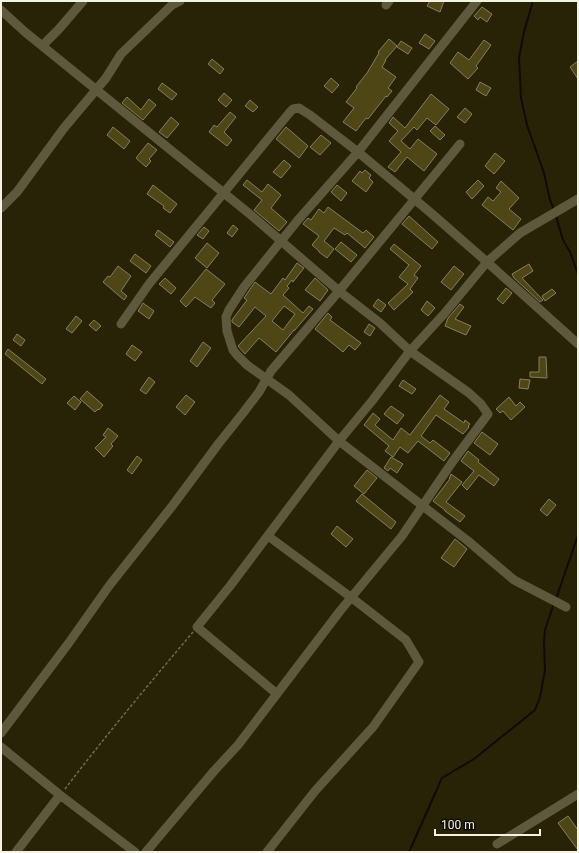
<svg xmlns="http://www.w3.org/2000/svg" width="579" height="853" font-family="Roboto,sans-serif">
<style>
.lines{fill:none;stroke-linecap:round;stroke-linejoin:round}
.stream{stroke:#0f0b00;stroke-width:2}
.building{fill:#4e4615;stroke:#847f61;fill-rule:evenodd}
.path{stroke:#6f6b53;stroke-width:1.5;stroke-dasharray:3 2;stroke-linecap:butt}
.minor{stroke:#5e593c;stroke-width:9}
</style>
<rect width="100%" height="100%" fill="#282307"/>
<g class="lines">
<path class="stream" d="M533,1L524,32L519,58L521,98L527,125L544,173L550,200L554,210
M556,216L563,240L570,252L578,274
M556,599L578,535
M409,852L442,778L474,759L535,710L540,697L545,670L544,644L545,630L554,603"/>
</g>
<path class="building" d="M430,1H444L440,12L427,6Z
M482,7L492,14L487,22L480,17L478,20L474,16Z
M425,34L435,41L429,49L419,43Z
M389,39L397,46L385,60H386L382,67L396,77L388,88L392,91L387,97L386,96L368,119L366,118L356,131L343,122L354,108L346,102L357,88L356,87L367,73L379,53L378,52Z
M484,40L491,45L476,66L478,68L468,79L450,63L458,52L469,60Z
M401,41L412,48L408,54L397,47Z
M212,59L224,69L220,74L208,64Z
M578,61V79L570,67Z
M331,78L339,85L332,93L324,86Z
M480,82L491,88L486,96L476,90Z
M162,83L177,94L172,100L158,89Z
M224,93L232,100L226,107L218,100Z
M431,94L449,109L436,125L427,118L417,130L414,127L401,141L410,149L418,139L437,154L424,171L407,157L395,172L388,167L401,152L389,141L398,131L389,123L393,117L405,128Z
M127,97L141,110L149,99L156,105L143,120L122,103Z
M250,100L258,107L253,112L245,106Z
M465,108L472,114L465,123L457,117Z
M230,112L236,117L224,132L232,140L227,146L209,132L214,125L217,127Z
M171,117L179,124L167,138L159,132Z
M435,126L445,135L440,140L430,131Z
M113,127L130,141L124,149L107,135Z
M286,127L308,146L299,158L276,139Z
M321,135L331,143L320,155L310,147Z
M148,143L157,150L149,159L151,161L146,167L136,158Z
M495,153L505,161L494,174L485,166Z
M284,160L291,166L281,178L273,172Z
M365,170L371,175L369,178L373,182L366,192L352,181L360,171L362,173Z
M247,180L262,192L268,184L281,195L271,208L287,222L279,231L254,210L262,200L243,185Z
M478,180L484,186L472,199L466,192Z
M501,181L519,198L509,209L521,219L513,230L482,205L488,197L493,201L501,192L496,188Z
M153,185L177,204L170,213L163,208L164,206L147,194Z
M337,185L347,193L341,201L331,192Z
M328,207L363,233L366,230L374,237L365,248L347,233L345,235L334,228L324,241L334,249L327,258L319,252V251L312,245L319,236L303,224L308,218L311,220L319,209L324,213Z
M409,216L438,242L432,249L402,224Z
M233,225L238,229L232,237L227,233Z
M204,227L209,231L203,239L197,235Z
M158,230L174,242L170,247L155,235Z
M341,242L357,255L351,262L335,249Z
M207,243L219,253L207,268L195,258Z
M394,244L421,266L414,275L418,278L410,289L413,292L394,310L388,303L408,284L399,277L409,265L390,249Z
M135,254L151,266L146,273L130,261Z
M297,263L304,268L293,282L292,280L287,286L289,288L283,295L303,313L309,306L313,309L294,331V330L276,352L259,338L245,354L238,346L266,316L255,307L239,327L232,322V320L247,300L244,298L255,282L271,294L283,278L285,280ZM284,306L295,314L283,330L272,321Z
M529,264L533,271L522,278L543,300L540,302L514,278L512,274Z
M118,266L131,276L121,291L127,296L124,300L103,282L108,276L110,277Z
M454,266L464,274L451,290L441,282Z
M206,269L225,284L212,300L215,303L211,308L195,297L186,307L180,301Z
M165,278L176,288L171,294L159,284Z
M315,278L328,290L320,301L305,290Z
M506,288L512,293L503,304L497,299Z
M552,289L556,293L545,301L542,296Z
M378,299L386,305L381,312L373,306Z
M427,301L435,308L428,316L421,310Z
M143,303L154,311L149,319L138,311Z
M460,304L464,307L455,319L471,326L466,335L445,326L448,318Z
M328,313L332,317L330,320L361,343L355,350L349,345L343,352L315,329Z
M76,316L82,321L72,333L66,329Z
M94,320L101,326L96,331L89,325Z
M369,324L375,328L370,336L364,332Z
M17,334L25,340L21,346L13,340Z
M203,342L211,348L197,367L190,361Z
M132,345L142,352L135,361L126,354Z
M8,349L46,379L42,384L5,354Z
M539,357H546L547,378L530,377V372H539Z
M149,377L155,382L146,394L140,390Z
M520,379L530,380L528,389L519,388Z
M403,380L416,389L412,394L399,386Z
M87,391L103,405L99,410L98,409L95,412L80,399Z
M186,395L195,402L185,415L176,407Z
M440,395L449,402L444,409L464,423L465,420L470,424L468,426L469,427L463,434L436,415L421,436L430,443L433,440L450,453L444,461L418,441L408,453L400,447L393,457L385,451L389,446L364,425L373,413L380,419L375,425L393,440L401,428L410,435Z
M74,396L81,402L75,410L67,403Z
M509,397L516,406L520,402L525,407L511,420L503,411L500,413L496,409Z
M391,406L404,415L397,424L384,414Z
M108,428L118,436L111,444L113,446L104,457L95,448L106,437L103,435Z
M482,432L498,444L490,455L474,443Z
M468,451L479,460L478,462L499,479L494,486L479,475L467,490L462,485L474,471L461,461Z
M137,456L142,460L132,474L127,470Z
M391,457L403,464L397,473L390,468L388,471L384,468Z
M367,470L377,478L364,494L354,486Z
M451,474L462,482L446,502L465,516L460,522L445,511V510L433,501L449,480Z
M362,494L396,522L391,529L356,501Z
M549,499L556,505L547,516L540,510Z
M337,526L353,539L346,547L331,534Z
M455,539L467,549L454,567L441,558Z
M568,816L578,830V850L558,823Z"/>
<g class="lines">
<path class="path" d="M65,789C106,735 149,684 193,632"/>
<path class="minor" d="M477,1L358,152L298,220L244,287L229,310L226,317L227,331L233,350L237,355L247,365L289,395L339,441L468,541L514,580L566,607
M386,5L389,1
M1,10L25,32L251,215L339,291L380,323L410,351L469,393L481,404L488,414L453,461L402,536L340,611L238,745L214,771L146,852
M43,45L59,29L83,1
M1,208L17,192L64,128L106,78L121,54L172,5L180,1
M121,324L149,284L290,112L293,109L299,108L310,115L358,152L431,213L487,262L578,344
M277,694L197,627L230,586L339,441L372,401L410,351L444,314L487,262L520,233L578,199
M1,733L68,644L109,586L173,505L219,443L243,413L259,392L271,371L339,291L460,144
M1,747L60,795L135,852
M497,844L578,794
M16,852L60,795
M267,852L315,791L373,727L419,662L406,640L352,598L268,536"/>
</g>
<rect width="579" height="853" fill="none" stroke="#f4f2e1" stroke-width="4"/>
<path d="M435 829v6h105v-6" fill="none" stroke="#f4f2e1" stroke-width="2"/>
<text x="441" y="829" font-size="12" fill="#f4f2e1" stroke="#0f0d03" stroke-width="3" paint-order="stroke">100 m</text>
</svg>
